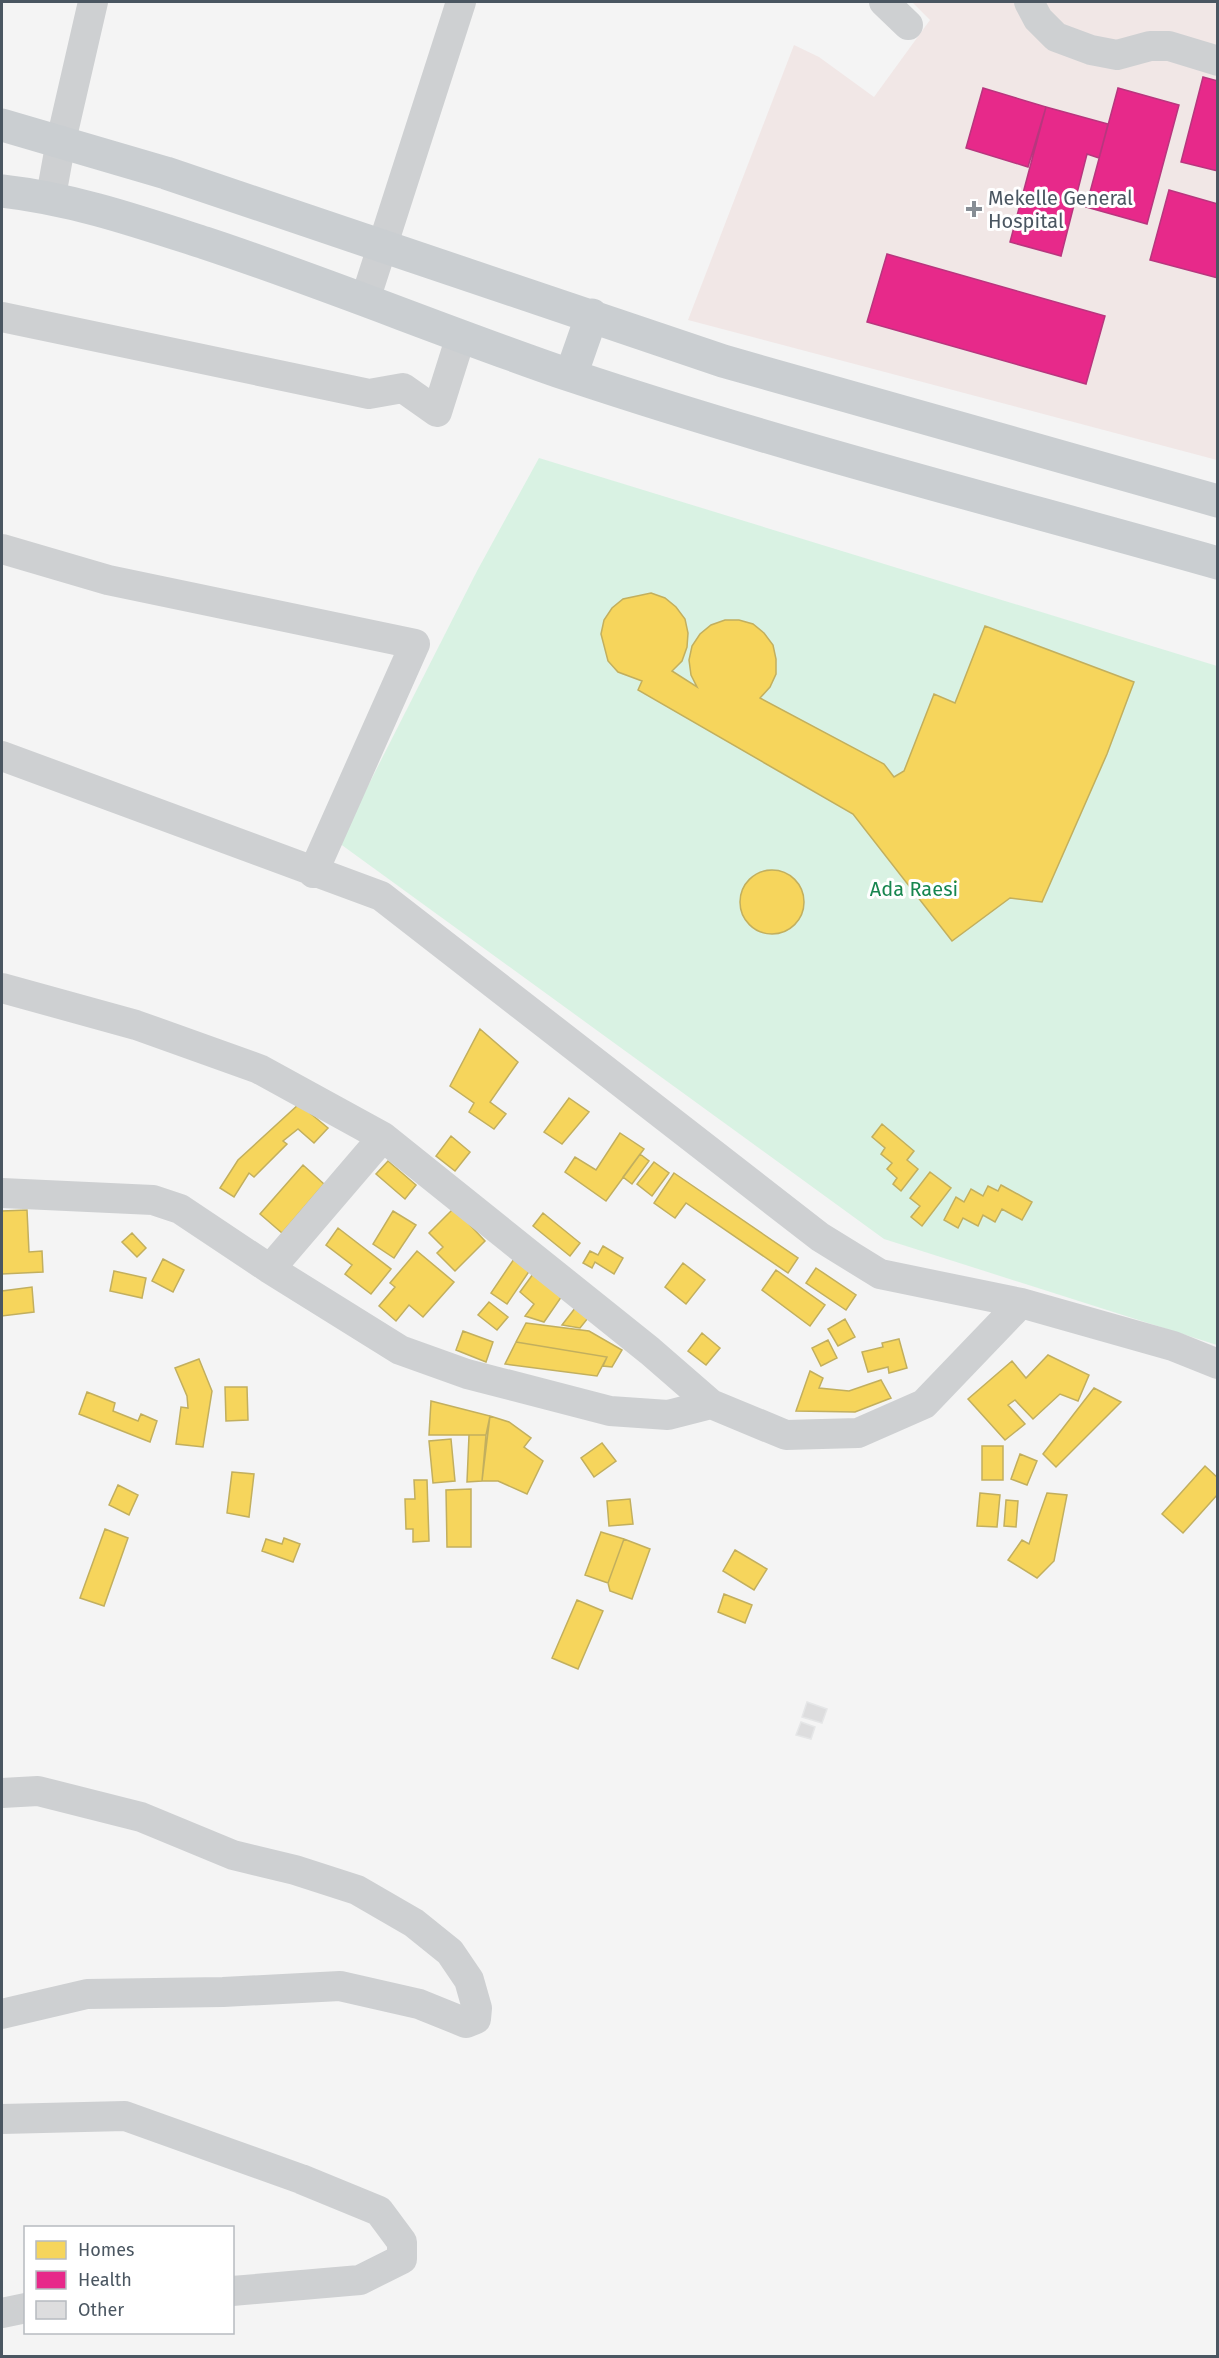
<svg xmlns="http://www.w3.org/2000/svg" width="1219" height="2358" font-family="'Fira Sans',sans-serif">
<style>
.medical{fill:#f1e7e6}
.green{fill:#d9f2e3}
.homes{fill:#f6d55c;stroke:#c2af5e;stroke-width:1.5}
.health{fill:#e7298a;stroke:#b8367e;stroke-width:1.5}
.building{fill:#ddddde;stroke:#e5e6e7;stroke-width:1.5}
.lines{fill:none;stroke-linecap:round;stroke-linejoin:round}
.minor{stroke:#ced0d2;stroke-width:30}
.major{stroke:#caced1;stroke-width:33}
.poi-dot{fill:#868d94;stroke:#fff;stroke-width:2}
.labels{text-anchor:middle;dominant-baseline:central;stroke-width:6;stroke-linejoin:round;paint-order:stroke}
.poi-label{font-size:20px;fill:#4a5661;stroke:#fff;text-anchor:start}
.park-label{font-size:20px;fill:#17864f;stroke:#fff}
</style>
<rect width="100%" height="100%" fill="#f4f4f4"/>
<path class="medical" d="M912,2H1217V460L688,320L794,45L819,57L874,97L930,20Z"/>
<path class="green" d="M539,458L1217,666V1345L884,1239L339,843L477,571Z"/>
<path class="homes" d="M651,593L665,598L676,607L685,619L688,633L687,647L682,661L672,671L697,687L691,675L689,660L692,646L700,634L711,625L725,620H739L753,624L764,633L773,645L776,659V674L770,687L760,698L884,764L894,777L904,771L934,694L955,703L985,626L1134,682L1107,754L1042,902L1010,898L952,941L853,814L638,690L642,681L618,672L608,661L601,634L604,620L612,608L623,599Z
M740 902a32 32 0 1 1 64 0a32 32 0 1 1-64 0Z
M480,1029L518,1062L490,1102L506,1114L494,1129L469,1112L474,1103L450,1086Z
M569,1098L589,1112L562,1144L544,1132Z
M299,1104L328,1128L314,1143L298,1129L283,1141L287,1144L254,1177L249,1173L234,1197L220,1188L238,1160Z
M882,1124L914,1151L907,1160L918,1169L901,1191L893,1184L897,1178L887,1169L892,1163L881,1154L885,1148L872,1137Z
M620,1133L644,1149L606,1201L565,1172L575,1157L596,1170Z
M451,1136L470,1152L455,1171L436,1156Z
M640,1154L649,1161L632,1184L623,1177Z
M388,1161L416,1185L405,1199L376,1174Z
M654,1162L669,1173L652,1196L637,1184Z
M303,1165L324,1184L282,1233L260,1214Z
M930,1172L951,1188L922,1226L911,1217L920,1206L910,1198Z
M674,1173L798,1258L788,1273L686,1203L675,1218L654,1203Z
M1001,1185L1032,1202L1022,1220L1002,1209L995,1222L983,1215L978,1226L963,1218L958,1228L944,1220L956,1197L964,1202L971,1189L983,1196L988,1186L998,1191Z
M454,1208L485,1241L455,1271L437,1253L443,1247L429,1233Z
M27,1210L29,1252L42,1251L43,1272L2,1274V1211Z
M393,1211L416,1225L394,1258L373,1244Z
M543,1213L580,1243L570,1256L533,1226Z
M338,1228L391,1269L371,1294L345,1274L352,1265L326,1245Z
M132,1233L146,1248L137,1257L122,1242Z
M603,1246L623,1258L614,1274L595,1262L592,1268L583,1263L590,1251L598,1255Z
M417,1251L454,1282L423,1317L409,1305L396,1321L379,1306L395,1287L390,1283Z
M163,1259L184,1270L173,1292L152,1281Z
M514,1259L530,1270L507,1304L491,1293Z
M683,1263L705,1280L686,1304L665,1287Z
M816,1268L856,1295L846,1310L806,1283Z
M776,1270L825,1305L810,1326L762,1290Z
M114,1271L146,1278L142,1298L110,1291Z
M533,1274L562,1296L544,1322L525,1316L534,1304L520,1292Z
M32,1287L34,1312L2,1316V1291Z
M489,1302L508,1317L497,1330L478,1315Z
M579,1303L592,1313L580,1328L562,1325Z
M845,1319L855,1337L838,1346L828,1329Z
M526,1323L589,1331L622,1350L612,1367L603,1366L607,1357L516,1342Z
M463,1331L493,1342L486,1362L456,1350Z
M702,1333L720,1348L706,1365L688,1351Z
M899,1339L907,1368L889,1373L888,1367L868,1372L862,1352L883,1347L882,1343Z
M828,1340L837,1358L821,1366L812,1348Z
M516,1342L607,1357L597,1376L505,1364Z
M1048,1355L1089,1375L1078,1401L1060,1394L1033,1419L1015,1400L1008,1405L1025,1424L1005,1440L968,1399L1012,1361L1026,1378Z
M199,1359L212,1391L203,1447L176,1444L181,1407L188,1408L187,1396L175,1368Z
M810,1371L823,1378L819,1388L849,1391L881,1380L891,1398L855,1412L796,1411Z
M225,1387H247L248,1420L226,1421Z
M1094,1388L1121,1402L1056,1467L1043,1454Z
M87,1392L115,1403L113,1411L138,1421L141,1414L157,1421L150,1442L79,1414Z
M431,1401L490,1416L486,1435H429Z
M490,1416L509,1422L531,1438L524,1447L543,1461L527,1494L498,1481H482Z
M469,1435H486L482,1481L467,1482Z
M451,1439L455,1481L433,1483L429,1441Z
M602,1443L616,1461L594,1477L581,1458Z
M982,1446H1003V1480H982Z
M1020,1454L1037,1461L1027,1485L1011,1479Z
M1205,1466L1218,1478V1494L1183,1533L1162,1514Z
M232,1472L254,1474L249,1517L227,1513Z
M414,1480H427L429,1541L413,1542V1529H406L405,1499H415Z
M118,1485L138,1495L129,1515L109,1505Z
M471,1489V1547H447L446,1490Z
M980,1493L1000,1495L997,1527L977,1526Z
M1047,1493L1067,1495L1054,1561L1037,1578L1008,1560L1022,1540L1029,1544Z
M630,1499L633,1524L609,1526L607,1501Z
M1006,1500L1018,1501L1016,1527L1004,1526Z
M105,1529L128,1538L104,1606L80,1598Z
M601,1532L624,1539L608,1583L585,1575Z
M284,1538L300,1544L293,1562L262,1551L266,1539L282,1544Z
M624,1539L650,1549L632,1599L610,1591L608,1583Z
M735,1550L767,1569L754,1590L723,1571Z
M724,1594L752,1605L745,1623L718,1612Z
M577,1600L603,1611L578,1669L552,1658Z"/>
<path class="health" d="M1203,77L1218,81V171L1181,162Z
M983,88L1046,107L1028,167L966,148Z
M1118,88L1179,105L1147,224L1086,207Z
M1046,107L1108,124L1099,158L1087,154L1061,256L1010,242Z
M1169,190L1218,204V278L1150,260Z
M887,254L1105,316L1086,384L867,322Z"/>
<path class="building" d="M807,1702L827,1709L822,1723L802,1717Z
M801,1722L815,1727L811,1739L796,1735Z"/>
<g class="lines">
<path class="minor" d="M884,2L908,25
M1029,2L1038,19L1056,37L1091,50L1117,55L1150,46H1169L1218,61
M51,196L61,141L93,2
M365,300L461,2
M2,317L369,394L403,388L437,412L461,336
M2,549L108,580L415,644L313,873
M2,756L381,896L820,1237L880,1274L1021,1303L1173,1346L1218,1364
M2,988L136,1025L259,1069L383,1137L650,1351L711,1404L786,1435L858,1433L924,1404L1021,1303
M2,1193L153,1200L180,1209L270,1269L400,1350L467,1374L610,1411L668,1415L711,1404
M270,1269L383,1137
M2,1793L38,1791L141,1817L233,1855L295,1870L357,1890L414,1923L450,1952L469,1980L477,2008L476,2019L466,2023L419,2004L340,1986L223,1992L87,1994L2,2014
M2,2119L125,2116L301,2179L379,2211L402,2242V2259L360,2280L232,2291
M2,2313L26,2308"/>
<path class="major" d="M2,125L166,173L723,361L1218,501
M2,191C73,199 137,221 205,243C329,284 449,334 572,376C785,447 1002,502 1218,563
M571,375L592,315"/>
</g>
<path class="poi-dot" d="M971 200h6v6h6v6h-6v6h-6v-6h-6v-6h6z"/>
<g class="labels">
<g class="poi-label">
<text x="988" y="198">Mekelle General<tspan x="988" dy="23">Hospital</tspan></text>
</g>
<g class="park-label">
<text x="914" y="889">Ada Raesi</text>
</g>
</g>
<rect width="1219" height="2358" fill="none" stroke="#4a5661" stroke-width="6"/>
<rect x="24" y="2226" width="210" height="108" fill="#ffffff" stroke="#b7bbc0" stroke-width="1.5"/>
<rect x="36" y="2241" width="30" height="18" fill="#f6d55c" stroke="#b7bbc0" stroke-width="1.5"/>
<text x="78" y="2256" font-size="18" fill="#4a5661">Homes</text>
<rect x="36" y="2271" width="30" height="18" fill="#e7298a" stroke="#b7bbc0" stroke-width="1.5"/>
<text x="78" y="2286" font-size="18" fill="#4a5661">Health</text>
<rect x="36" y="2301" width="30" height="18" fill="#ddddde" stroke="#b7bbc0" stroke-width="1.5"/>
<text x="78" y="2316" font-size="18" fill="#4a5661">Other</text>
</svg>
